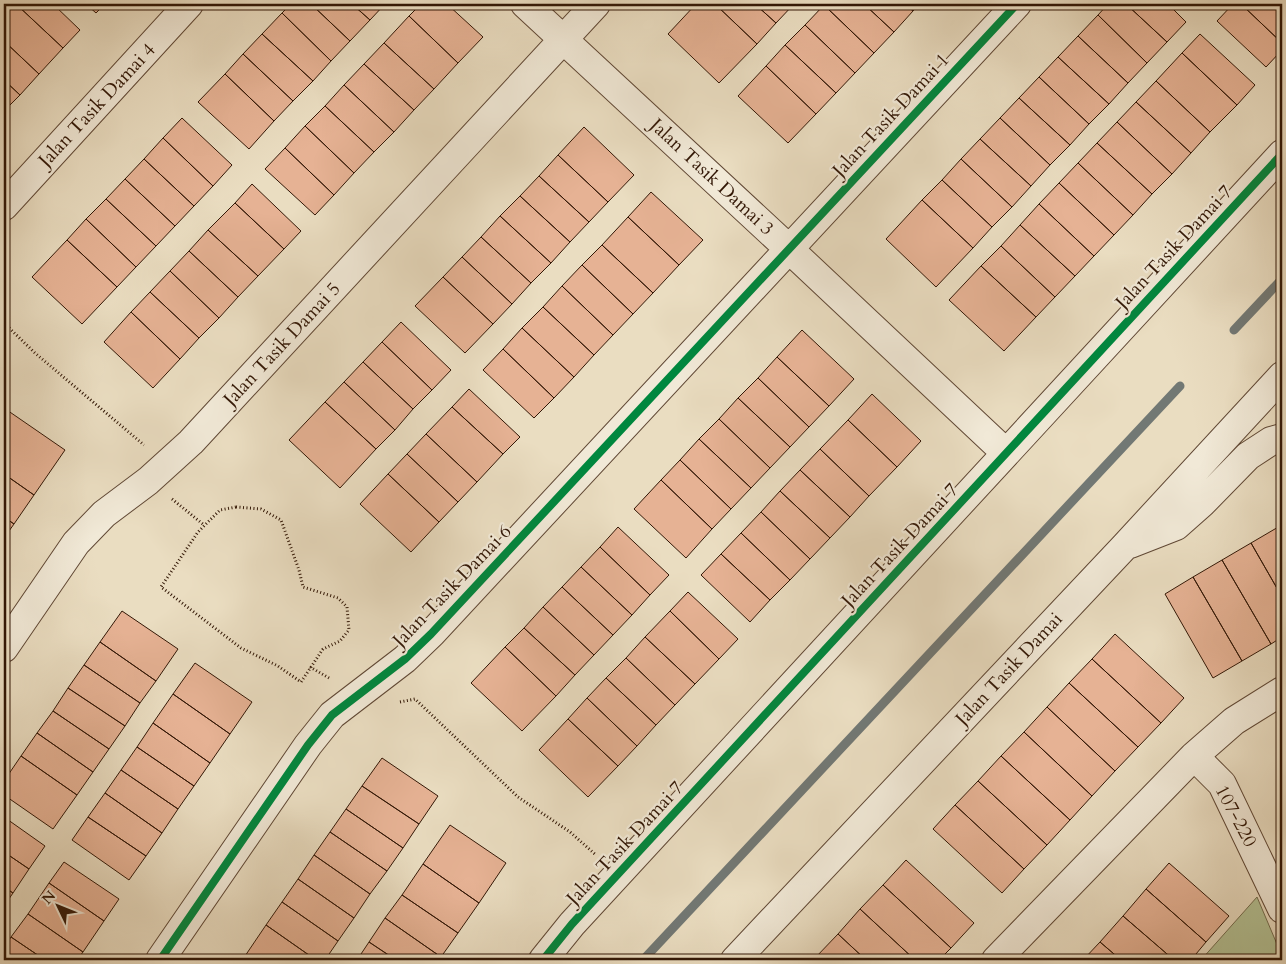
<svg xmlns="http://www.w3.org/2000/svg" width="1286" height="964" font-family="Cardo,serif">
<style>
.green{fill:#b4c295;stroke:#736c4e}
.lines{fill:none;stroke-linecap:round;stroke-linejoin:round}
.stream{stroke:#727874;stroke-width:9}
.building{fill:#e6b294;stroke:#321706}
.minor-casing{stroke:#604835;stroke-width:30}
.path{stroke:#321706;stroke-width:3;stroke-dasharray:1 2.5;stroke-linecap:butt}
.minor{stroke:#f1e9d7;stroke-width:28}
.cycleway-casing{stroke:#f1e9d7;stroke-width:11}
.cycleway{stroke:#00873e;stroke-width:8}
.labels{text-anchor:middle;dominant-baseline:central;stroke-width:4.5;stroke-linejoin:round;paint-order:stroke}
.street-label{font-size:19px;fill:#321706;stroke:#f1e9d7}
</style>
<rect width="100%" height="100%" fill="#eaddc1"/>
<filter id="stains"><feTurbulence type="fractalNoise" baseFrequency=".004" numOctaves="4"/><feColorMatrix values="0 0 0 0 .2 0 0 0 0 .09 0 0 0 0 .02 0 0 0 .5 -.17"/></filter>
<radialGradient id="worn" r=".72"><stop offset=".6" stop-color="#630" stop-opacity="0"/><stop offset="1" stop-color="#630" stop-opacity=".3"/></radialGradient>
<path class="green" d="M1257,897L1282,956V960H1201Z"/>
<g class="lines">
<path class="stream" d="M1234,330L1282,279
M643,960L1180,386"/>
</g>
<path class="building" d="M11,4H16L63,48L39,74L4,41V12Z
M16,4H53L80,30L63,48Z
M86,4H105L96,13Z
M291,4H311L350,41L331,61L282,13Z
M311,4H352L370,20L350,41Z
M352,4H385L370,20Z
M421,4H447L483,37L458,63L409,16Z
M696,4H715L757,44L719,83L668,34Z
M715,4H755L776,23L757,44Z
M755,4H794L776,23Z
M825,4H864L894,32L874,53L824,5Z
M864,4H905L913,11L894,32Z
M905,4H920L913,11Z
M1108,4H1126L1167,42L1147,63L1098,15Z
M1126,4H1168L1186,22L1167,42Z
M1233,4H1241L1282,43V50L1266,67L1217,21Z
M1241,4H1282V43Z
M824,5L874,53L855,73L805,25Z
M282,13L331,61L313,81L262,34Z
M1098,15L1147,63L1128,83L1078,36Z
M409,16L458,63L434,89L384,43Z
M805,25L855,73L836,93L785,45Z
M262,34L313,81L293,101L243,54Z
M1200,34L1255,85L1237,105L1182,53Z
M1078,36L1128,83L1109,104L1058,57Z
M4,41L39,74L20,95L4,80Z
M384,43L434,89L414,110L364,64Z
M785,45L836,93L816,114L766,66Z
M1182,53L1237,105L1210,132L1156,81Z
M243,54L293,101L274,121L225,74Z
M1058,57L1109,104L1089,124L1039,77Z
M364,64L414,110L394,132L344,85Z
M766,66L816,114L788,143L738,96Z
M225,74L274,121L249,149L198,102Z
M1039,77L1089,124L1070,145L1019,98Z
M4,80L20,95L4,111Z
M1156,81L1210,132L1191,153L1136,102Z
M344,85L394,132L374,152L325,106Z
M1019,98L1070,145L1050,165L1000,118Z
M1136,102L1191,153L1172,174L1117,122Z
M325,106L374,152L354,173L305,126Z
M182,118L232,165L213,186L163,138Z
M1000,118L1050,165L1031,186L980,139Z
M1117,122L1172,174L1152,194L1097,143Z
M305,126L354,173L334,195L285,148Z
M584,127L634,175L608,202L558,155Z
M163,138L213,186L194,206L144,159Z
M980,139L1031,186L1012,207L961,159Z
M1097,143L1152,194L1133,215L1078,163Z
M285,148L334,195L315,215L265,169Z
M558,155L608,202L589,222L539,176Z
M144,159L194,206L175,226L125,179Z
M961,159L1012,207L992,227L942,180Z
M1078,163L1133,215L1114,235L1059,183Z
M539,176L589,222L570,242L520,196Z
M125,179L175,226L156,246L106,199Z
M942,180L992,227L973,248L922,200Z
M1059,183L1114,235L1094,256L1039,204Z
M252,184L301,231L284,249L235,203Z
M651,192L703,240L679,265L628,217Z
M520,196L570,242L551,263L500,216Z
M106,199L156,246L136,267L86,219Z
M922,200L973,248L936,287L886,239Z
M235,203L284,249L258,276L208,230Z
M1039,204L1094,256L1075,276L1020,225Z
M500,216L551,263L531,283L481,237Z
M628,217L679,265L653,293L602,245Z
M86,219L136,267L117,287L67,240Z
M1020,225L1075,276L1055,297L1001,246Z
M208,230L258,276L238,297L189,251Z
M481,237L531,283L512,304L462,257Z
M67,240L117,287L82,324L32,277Z
M602,245L653,293L633,314L582,265Z
M1001,246L1055,297L1036,317L981,266Z
M189,251L238,297L219,318L170,271Z
M462,257L512,304L493,324L443,277Z
M582,265L633,314L613,335L562,286Z
M981,266L1036,317L1004,351L949,300Z
M170,271L219,318L199,338L150,292Z
M443,277L493,324L465,353L415,306Z
M562,286L613,335L594,355L543,307Z
M150,292L199,338L180,359L131,312Z
M543,307L594,355L574,377L522,328Z
M131,312L180,359L153,388L104,342Z
M401,322L451,370L432,390L382,342Z
M522,328L574,377L554,398L503,349Z
M802,330L854,379L829,406L777,357Z
M382,342L432,390L413,409L363,362Z
M503,349L554,398L534,418L483,370Z
M777,357L829,406L809,427L758,378Z
M363,362L413,409L395,430L344,382Z
M758,378L809,427L790,447L738,398Z
M344,382L395,430L376,449L325,402Z
M469,389L520,437L503,454L452,407Z
M872,394L921,441L897,467L848,420Z
M738,398L790,447L770,468L719,419Z
M325,402L376,449L340,488L289,440Z
M452,407L503,454L477,482L426,434Z
M4,408L65,450L34,495L4,474Z
M719,419L770,468L751,488L699,439Z
M848,420L897,467L869,496L820,449Z
M426,434L477,482L458,502L407,454Z
M699,439L751,488L731,509L680,460Z
M820,449L869,496L850,517L800,470Z
M407,454L458,502L439,522L388,474Z
M680,460L731,509L712,529L661,480Z
M800,470L850,517L830,538L780,491Z
M4,474L34,495L14,524L4,517Z
M388,474L439,522L411,552L360,504Z
M661,480L712,529L686,558L634,509Z
M780,491L830,538L810,559L761,512Z
M761,512L810,559L790,580L741,533Z
M4,517L14,524L4,538Z
M1280,526L1282,531V597L1251,543Z
M618,527L669,575L650,595L600,547Z
M741,533L790,580L770,600L721,554Z
M1251,543L1282,597V637L1271,644L1222,560Z
M600,547L650,595L632,615L581,567Z
M721,554L770,600L750,622L701,575Z
M1222,560L1271,644L1242,661L1193,577Z
M581,567L632,615L613,635L562,587Z
M1193,577L1242,661L1213,678L1165,594Z
M562,587L613,635L594,655L543,607Z
M688,592L738,639L719,659L670,611Z
M543,607L594,655L575,675L524,628Z
M122,611L178,649L156,681L100,642Z
M670,611L719,659L695,684L645,637Z
M524,628L575,675L556,696L505,647Z
M1115,634L1184,698L1161,723L1092,659Z
M645,637L695,684L675,705L626,658Z
M100,642L156,681L140,703L84,665Z
M505,647L556,696L522,731L471,683Z
M626,658L675,705L656,725L606,678Z
M1092,659L1161,723L1138,747L1069,683Z
M195,663L252,702L230,734L173,694Z
M84,665L140,703L125,726L68,688Z
M606,678L656,725L637,746L587,698Z
M1069,683L1138,747L1115,771L1047,707Z
M68,688L125,726L109,749L53,711Z
M173,694L230,734L210,763L153,723Z
M587,698L637,746L618,766L568,719Z
M1047,707L1115,771L1092,796L1024,732Z
M53,711L109,749L93,772L37,733Z
M568,719L618,766L588,797L539,750Z
M153,723L210,763L194,786L137,747Z
M1024,732L1092,796L1070,820L1001,756Z
M37,733L93,772L77,795L21,756Z
M137,747L194,786L178,809L121,770Z
M21,756L77,795L53,829L4,795V781Z
M1001,756L1070,820L1047,845L978,781Z
M382,758L438,796L419,824L362,786Z
M121,770L178,809L162,833L105,793Z
M978,781L1047,845L1024,869L955,805Z
M362,786L419,824L403,848L346,809Z
M105,793L162,833L146,856L88,817Z
M955,805L1024,869L1002,893L933,829Z
M346,809L403,848L387,871L330,832Z
M4,817L45,846L29,869L4,852Z
M88,817L146,856L129,880L72,840Z
M450,825L506,863L479,903L423,864Z
M330,832L387,871L370,894L314,855Z
M4,852L29,869L13,893L4,887Z
M314,855L370,894L354,918L298,879Z
M906,860L974,923L951,948L883,885Z
M64,862L119,899L104,921L49,883Z
M1169,863L1229,916L1206,942L1146,889Z
M423,864L479,903L458,933L402,895Z
M298,879L354,918L338,941L282,902Z
M49,883L104,921L83,952L28,914Z
M883,885L951,948L939,960H915L860,909Z
M4,887L13,893L4,906Z
M1146,889L1206,942L1191,960H1174L1123,916Z
M402,895L458,933L441,957L385,918Z
M282,902L338,941L325,960H316L266,925Z
M860,909L915,960H866L838,934Z
M28,914L83,952L77,960H45L11,937Z
M1123,916L1174,960H1121L1100,942Z
M385,918L441,957L439,960H396L369,942Z
M266,925L316,960H245L243,959Z
M838,934L866,960H817L815,958Z
M11,937L45,960H4V948Z
M369,942L396,960H357Z
M1100,942L1121,960H1083Z"/>
<g class="lines">
<defs>
<path id="minor" d="M525,4L789,249L1006,453
M4,206L189,4
M1130,544L1176,526L1202,503L1248,456L1271,441L1282,438
M4,648L76,543L104,514L148,481L191,442L596,4
M1194,756L1222,784L1282,909
M160,960L308,745L332,715L405,659L431,634L1017,4
M543,960L572,924L1282,154
M735,960L1125,546L1282,376
M996,960L1194,756L1234,721L1282,691"/>
</defs>
<use href="#minor" class="minor-casing"/>
<path class="path" d="M4,323L35,353L144,445
M172,499L204,525
M236,507L261,509L281,520L299,570L303,587L338,598L347,607L349,630L340,641L323,649L301,682L278,666L241,648L161,587L198,532L220,510Z
M310,667L329,678
M400,702L415,699L518,797L570,832L596,855"/>
<use href="#minor" class="minor"/>
<defs>
<path id="cycleway" d="M160,960L308,745L332,715L405,659L431,634L1017,4
M543,960L572,924L1282,154"/>
</defs>
<use href="#cycleway" class="cycleway-casing"/>
<use href="#cycleway" class="cycleway"/>
</g>
<g class="labels">
<g class="street-label">
<text transform="translate(97 105) rotate(-47)">Jalan Tasik Damai 4</text>
<text transform="translate(891 115) rotate(-47)">Jalan Tasik Damai 1</text>
<text transform="translate(712 177) rotate(43)">Jalan Tasik Damai 3</text>
<text transform="translate(1174 247) rotate(-47)">Jalan Tasik Damai 7</text>
<text transform="translate(282 344) rotate(-47)">Jalan Tasik Damai 5</text>
<text transform="translate(900 545) rotate(-47)">Jalan Tasik Damai 7</text>
<text transform="translate(452 586) rotate(-46)">Jalan Tasik Damai 6</text>
<text transform="translate(1009 669) rotate(-47)">Jalan Tasik Damai</text>
<text transform="translate(1236 816) rotate(62)">107-220</text>
<text transform="translate(625 843) rotate(-47)">Jalan Tasik Damai 7</text>
</g>
</g>
<rect width="1286" height="964" fill="none" stroke="#eaddc1" stroke-width="20"/>
<rect x="5" y="5" width="1276" height="954" fill="none" stroke="#321706" stroke-width="2.5"/>
<rect x="10" y="10" width="1266" height="944" fill="none" stroke="#321706"/>
<g transform="translate(58 906) rotate(313)" stroke="#f1e9d7" stroke-width="4" paint-order="stroke">
<path d="M0-4L9 19L0 12L-9 19Z" fill="#321706"/>
<text y="-8" font-size="14" font-weight="bold" text-anchor="middle" fill="#321706">N</text>
</g>
<rect width="100%" height="100%" filter="url(#stains)"/>
<rect width="100%" height="100%" fill="url(#worn)"/>
</svg>
